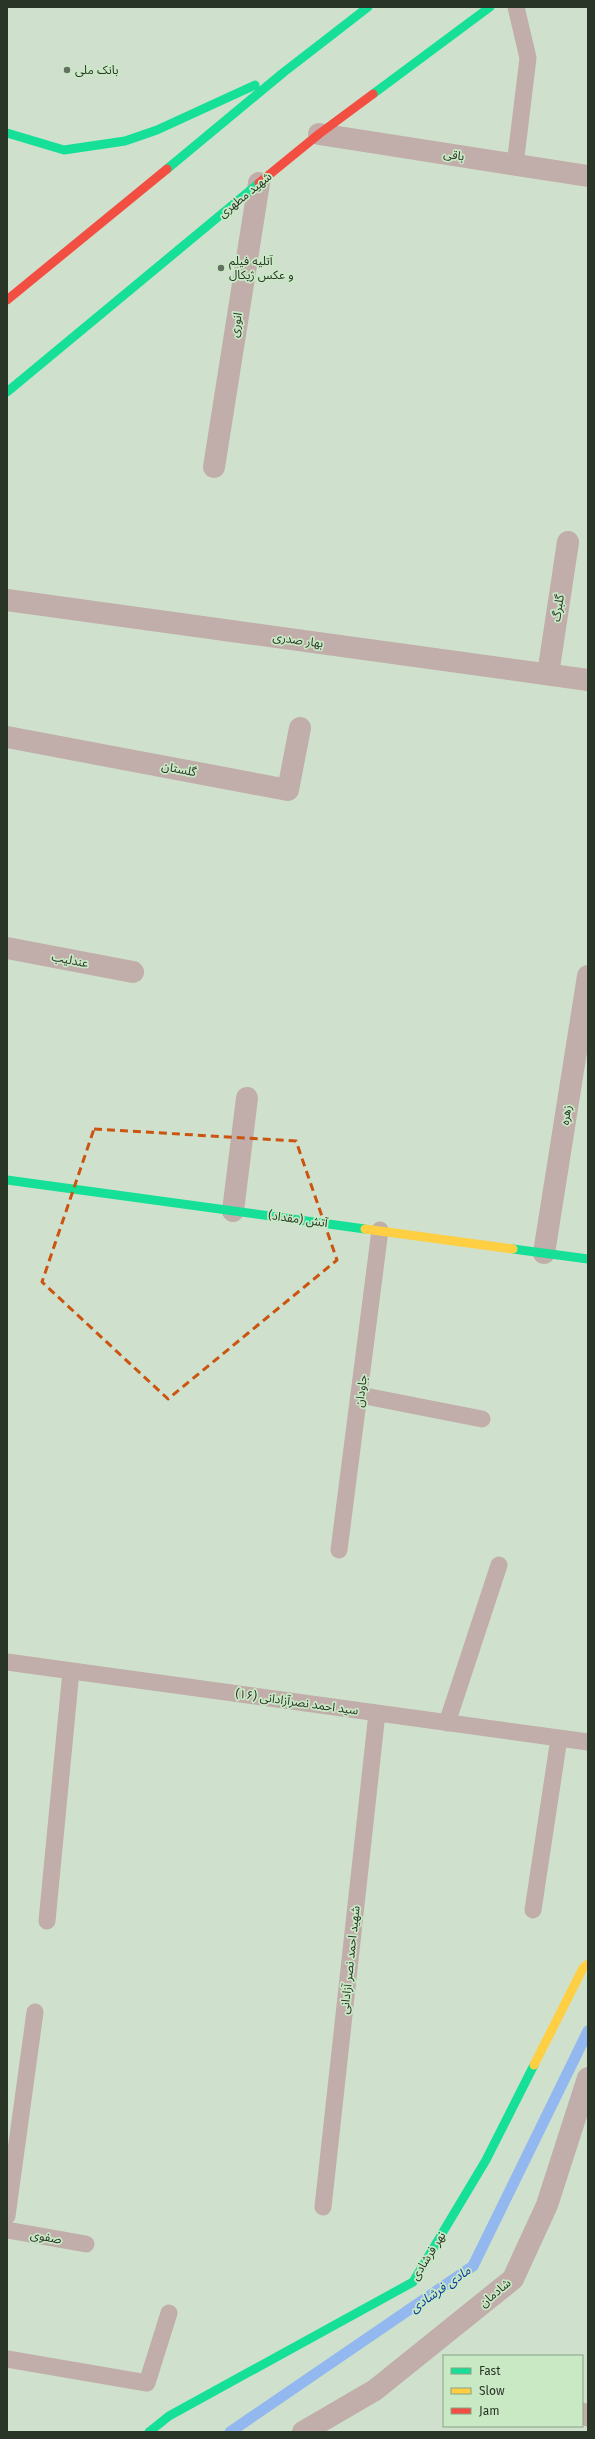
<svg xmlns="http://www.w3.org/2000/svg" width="595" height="2439" font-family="'Fira Sans','Noto Sans Arabic',sans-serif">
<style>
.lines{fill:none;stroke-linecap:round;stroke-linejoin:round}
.stream{stroke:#92b8ef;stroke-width:11}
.lane{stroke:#c1ada9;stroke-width:17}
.street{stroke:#c1ada9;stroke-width:22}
.fast{stroke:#16e098;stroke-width:9}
.slow{stroke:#ffcf43;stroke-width:9}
.jam{stroke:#f24e42;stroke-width:9}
.marked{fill:none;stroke:#cb5410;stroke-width:3;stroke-dasharray:8 5;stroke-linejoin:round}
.poi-dot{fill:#637161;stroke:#c9e9c5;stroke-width:1.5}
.labels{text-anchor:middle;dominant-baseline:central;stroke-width:3.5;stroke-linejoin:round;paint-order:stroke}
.poi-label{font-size:12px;fill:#293527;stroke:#c9e9c5;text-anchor:start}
.street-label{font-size:12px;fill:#293527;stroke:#c9e9c5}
.water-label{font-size:13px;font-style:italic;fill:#0b3c9e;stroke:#c9e9c5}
</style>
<rect width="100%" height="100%" fill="#cfe1cd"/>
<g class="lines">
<path class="stream" d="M230,2432L473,2266L588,2031"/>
<path class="lane" d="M515,165L528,58L516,7
M360,1395L482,1419
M339,1550L380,1230
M7,1662L588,1742
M447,1723L499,1565
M533,1910L559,1738
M47,1921L71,1671
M323,2207L377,1713
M7,2216L35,2012
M7,2230L86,2244
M7,2359L147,2383L169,2313
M582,2411L588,2418"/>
<path class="street" d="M319,134L588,176
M214,467L259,183
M7,600L588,680
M548,674L568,542
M7,737L288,790L300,728
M7,948L133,972
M233,1211L247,1098
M544,1253L588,976
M303,2432L375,2390L513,2279L547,2205L588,2078"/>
<path class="fast" d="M373,94L490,7
M7,133L64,150L125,141L157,130L255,85
M167,169L284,72L368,7
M7,392L259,183
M7,1180L365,1229
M513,1249L588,1259
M149,2432L169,2416L413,2282L486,2160L534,2065"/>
<path class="slow" d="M365,1229L513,1249
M534,2065L583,1968L588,1964"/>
<path class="jam" d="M259,183L319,134L373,94
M7,300L167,169"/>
</g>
<path class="marked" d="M94,1129L296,1141L337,1260L168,1399L42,1282Z"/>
<g class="poi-dot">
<circle cx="67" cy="70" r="4"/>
<circle cx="221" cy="268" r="4"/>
</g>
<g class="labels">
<g class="poi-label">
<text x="75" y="70">بانک ملی</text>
<text x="229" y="261">آتلیه فیلم<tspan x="229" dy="14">و عکس ژیکال</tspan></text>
</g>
<g class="street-label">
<text transform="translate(454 155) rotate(9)">باقی</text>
<text transform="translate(245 195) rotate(-39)">شهید مطهری</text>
<text transform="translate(236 325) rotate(-81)">انوری</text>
<text transform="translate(558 608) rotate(-81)">گلبرگ</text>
<text transform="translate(298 640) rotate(8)">بهار صدری</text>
<text transform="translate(179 769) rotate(11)">گلستان</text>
<text transform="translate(70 960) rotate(11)">عندلیب</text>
<text transform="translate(566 1115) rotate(-81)">زهره</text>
<text transform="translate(298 1219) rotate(8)">آتش (مقداد)</text>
<text transform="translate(361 1391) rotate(-83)">جاودان</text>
<text transform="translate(297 1702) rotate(8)">سید احمد نصرآزادانی (۱۶)</text>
<text transform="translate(350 1960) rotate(-84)">شهید احمد نصر آزادانی</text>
<text transform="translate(46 2237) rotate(10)">صفوی</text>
<text transform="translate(428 2256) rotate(-58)">نهر فرشادی</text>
<text transform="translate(495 2293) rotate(-40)">شادمان</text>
</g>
<g class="water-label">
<text transform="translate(440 2289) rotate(-35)">مادی فرشادی</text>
</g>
</g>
<rect width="595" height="2439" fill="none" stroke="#293527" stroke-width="16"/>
<rect x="443" y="2355" width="140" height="72" fill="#c9e9c5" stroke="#89a186"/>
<rect x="451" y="2368" width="20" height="6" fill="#16e098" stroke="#89a186"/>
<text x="479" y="2375" font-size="12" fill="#293527">Fast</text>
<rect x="451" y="2388" width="20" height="6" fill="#ffcf43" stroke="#89a186"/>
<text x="479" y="2395" font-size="12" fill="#293527">Slow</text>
<rect x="451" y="2408" width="20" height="6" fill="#f24e42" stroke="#89a186"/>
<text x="479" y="2415" font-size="12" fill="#293527">Jam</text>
</svg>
